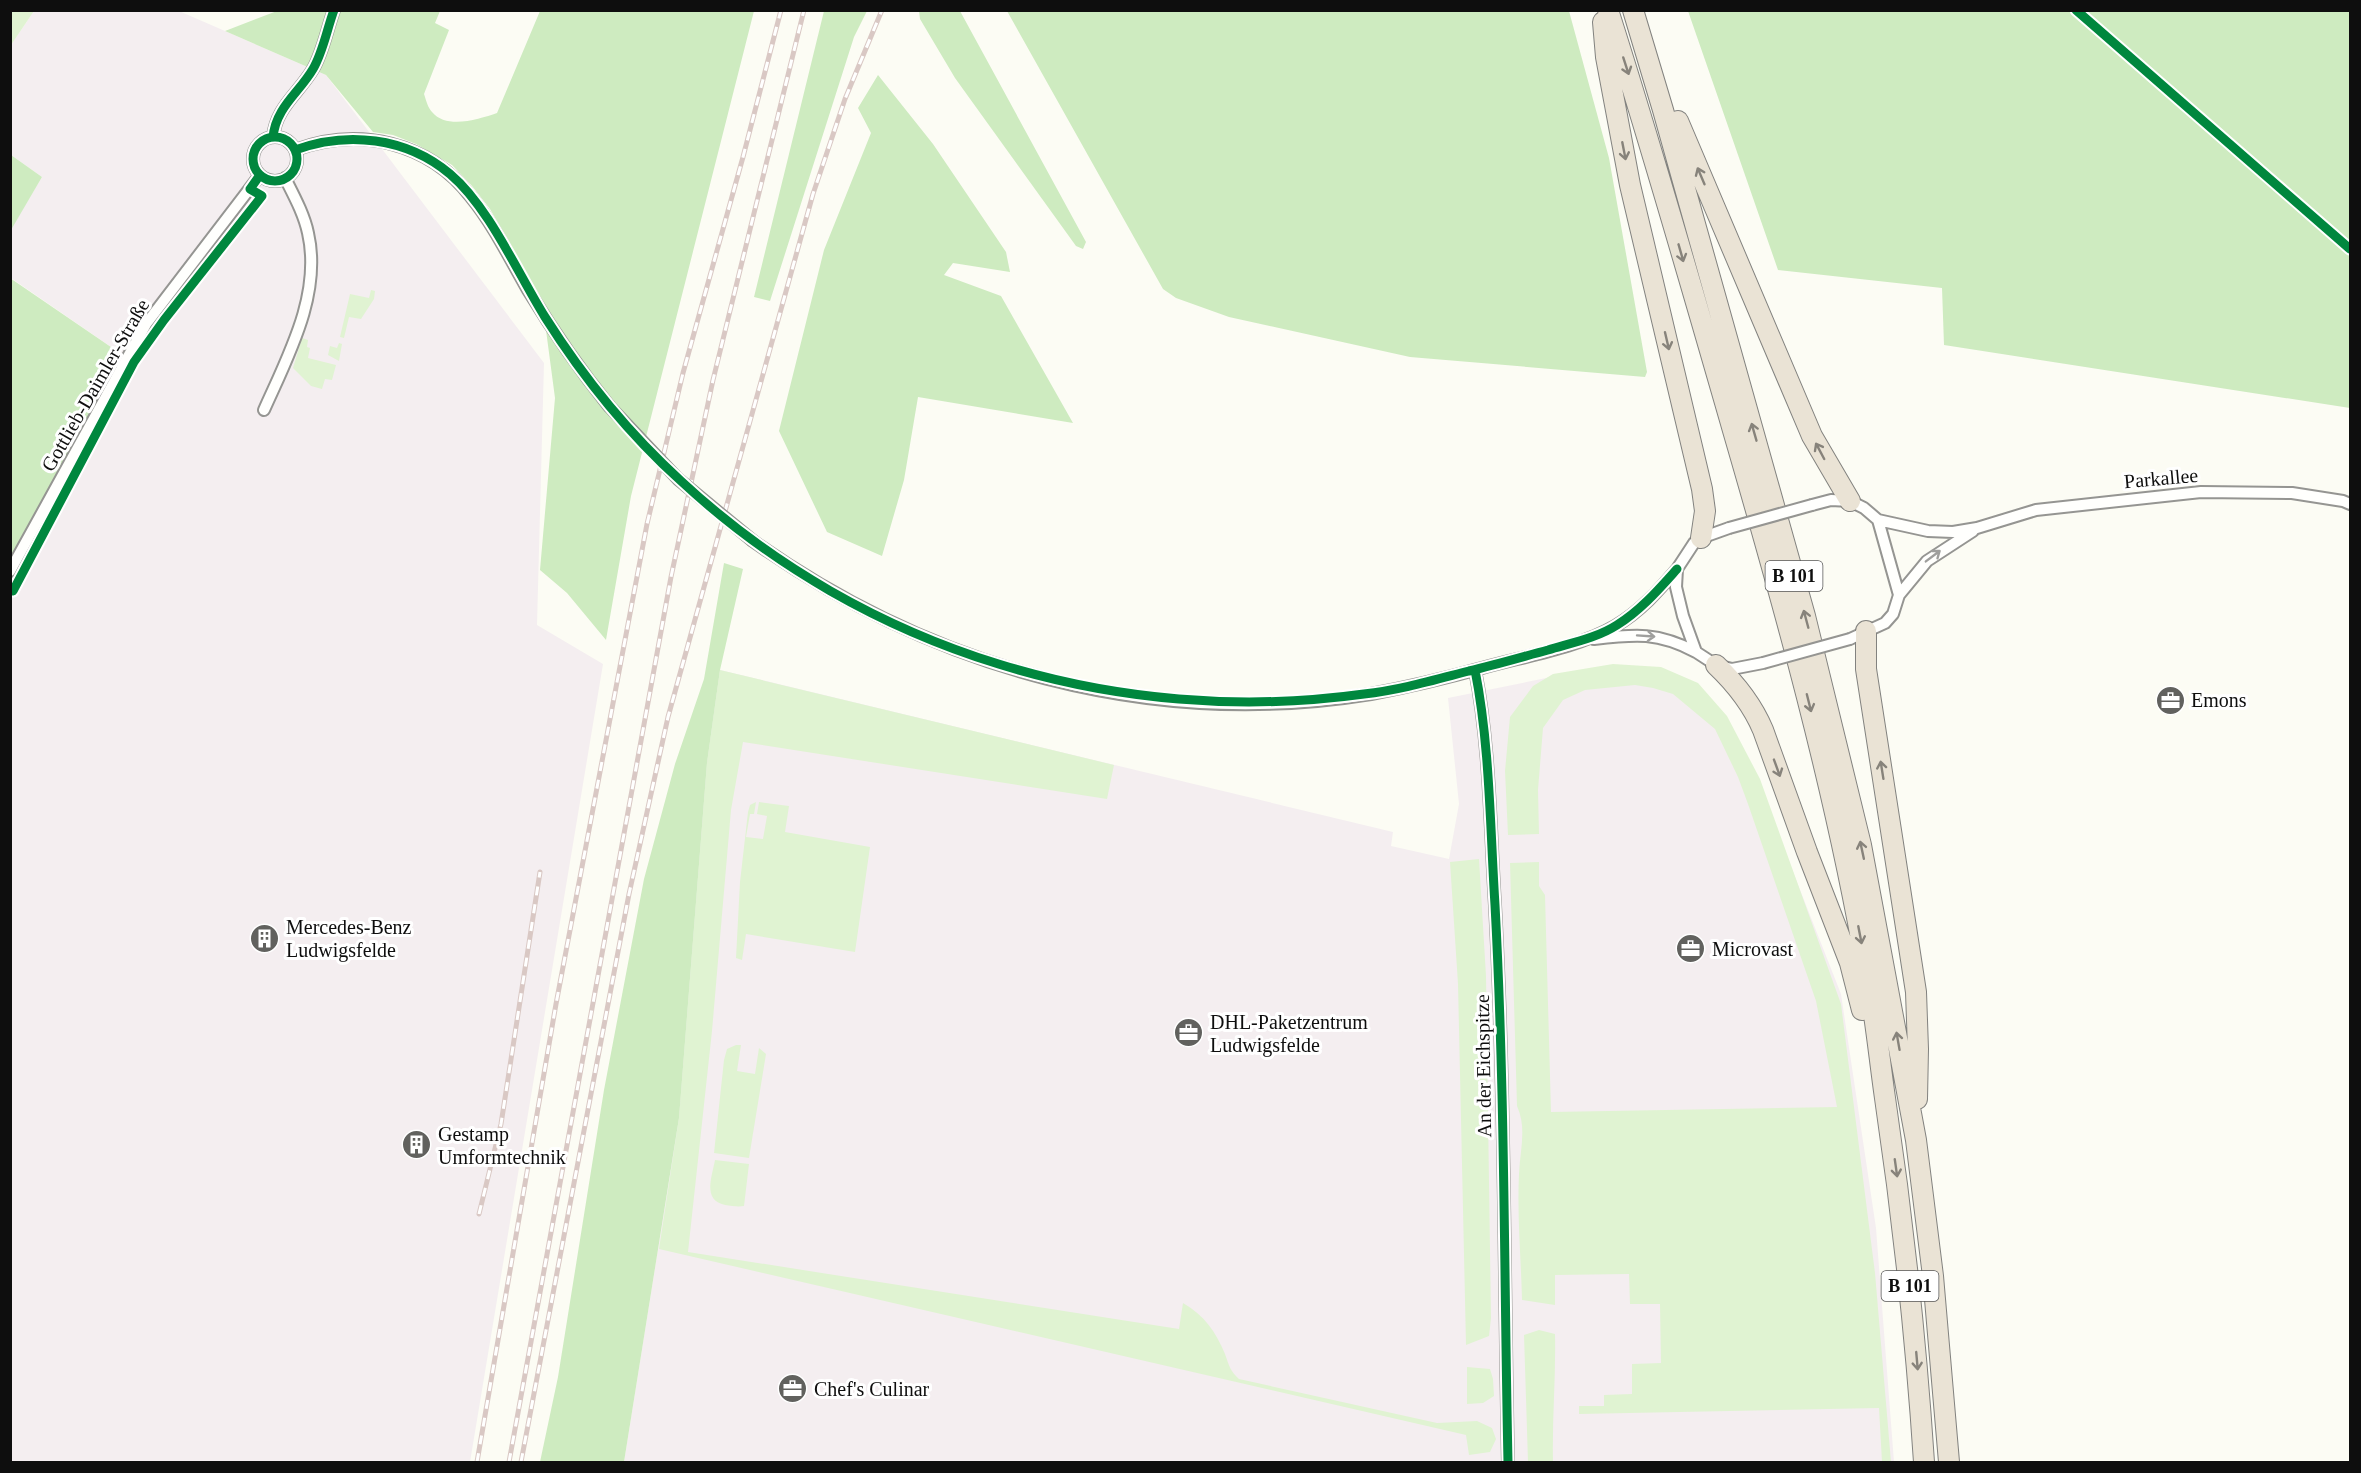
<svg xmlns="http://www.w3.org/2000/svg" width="2361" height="1473" font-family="Georgia,serif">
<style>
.industrial{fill:#f4eef0}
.green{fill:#e0f3d2}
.forest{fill:#ceebc0}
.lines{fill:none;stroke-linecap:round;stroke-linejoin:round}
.street-casing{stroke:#959592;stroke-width:14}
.highway-casing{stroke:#82827f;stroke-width:22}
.street{stroke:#fffffd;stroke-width:10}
.highway{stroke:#eae3d5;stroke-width:20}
.rail-casing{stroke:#d9c8c4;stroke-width:5}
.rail{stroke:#fff;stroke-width:3;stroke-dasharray:9;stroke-linecap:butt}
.street-bridge-casing{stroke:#959592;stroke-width:14;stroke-linecap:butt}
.street-bridge{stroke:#fffffd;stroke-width:10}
.cycleway-casing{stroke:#fff;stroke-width:13}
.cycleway{stroke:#00873e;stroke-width:9}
.oneway{stroke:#87837b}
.oneway2{stroke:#9f9f9d}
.labels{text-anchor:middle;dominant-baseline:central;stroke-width:6;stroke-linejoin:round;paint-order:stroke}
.shield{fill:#fff;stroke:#565656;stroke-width:1.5}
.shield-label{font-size:18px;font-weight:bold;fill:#0e0e0e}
.street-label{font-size:20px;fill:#0e0e0e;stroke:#fff}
.poi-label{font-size:20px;fill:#0e0e0e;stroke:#fff;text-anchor:start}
</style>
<rect width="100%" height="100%" fill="#fcfcf4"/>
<path class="industrial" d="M34,11H179L326,75L544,363L537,625L603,664L470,1462H11V554L18,556L127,358L11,278L10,230L42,177L11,155V45Z
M720,670L1393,832L1391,846L1449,859L1459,804L1448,698L1566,674L1663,670L1753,770L1841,994L1876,1228L1894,1462H624L679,1118L707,763Z"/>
<path class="green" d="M11,10L34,11L11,45L10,11Z
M371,290L375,291L374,299L361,319L349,317L344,338L340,337L350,294L369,298Z
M302,338L308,340L307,347L310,348L308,358L336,365L332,380L325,379L322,389L311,386L293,368Z
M339,343L342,344L339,361L328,355L330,346L337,348Z
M1613,664L1661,667L1698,683L1727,716L1760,779L1841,1004L1875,1273L1891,1462H1882L1879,1408L1579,1414V1406H1604V1395L1632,1394V1364L1661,1363L1660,1304H1630L1629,1274L1555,1275V1305L1522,1300C1521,1258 1517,1216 1519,1174C1520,1150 1527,1128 1517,1106L1510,863L1539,862V886L1545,895L1551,1112L1837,1107L1816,1001L1748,804L1738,777L1715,729L1673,694L1653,688L1635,685L1585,690L1563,700L1543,728L1538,790L1539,834L1508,835L1505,771L1510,717L1533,686L1553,674Z
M720,670L1114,765L1107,799L743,742L731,810L712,1031L688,1252L1179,1329L1183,1303C1204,1315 1216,1332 1225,1354C1229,1365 1230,1371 1239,1379L1437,1423L1477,1421L1492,1428L1496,1439L1490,1452L1469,1455L1466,1435L659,1249L679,1118L707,763Z
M756,802L754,814H750L746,837L763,839L767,816L757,814L759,802L789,806L785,832L870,847L855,952L746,934L742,960L736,958L740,882L748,812L750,805Z
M1479,859L1486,976L1491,1318L1489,1336L1466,1345L1458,984L1450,862Z
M736,1045H741L737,1071L755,1074L759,1048L766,1054L749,1158L714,1153L724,1060L727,1049Z
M715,1160L749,1164L744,1206C738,1207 732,1206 725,1205C702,1200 712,1177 715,1160Z
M1539,1330L1555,1334C1556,1377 1552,1419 1553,1462H1528L1524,1335Z
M1467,1367L1490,1369L1493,1379L1494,1396L1483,1403L1467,1404Z"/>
<path class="forest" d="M277,11H440L435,23L449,30L424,94C426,100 428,108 432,112C447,130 479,119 497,113L540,11H754L631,496L606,640L567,593L540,570L555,398L542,300L490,209L472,186L452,165L416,144L393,135L373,132L326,75L225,31Z
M824,11H867L854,37L770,301L754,297Z
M919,11H960L1086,242L1083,249L1076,246L955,78L920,19Z
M1007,11H1569L1609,158L1647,372L1645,377L1410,357L1229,317L1176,298L1163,289Z
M1688,11H2350V408L1944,345L1942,288L1778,270Z
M878,75L933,144L1006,252L1010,272L953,263L944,275L1001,296L1073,423L918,397L904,480L882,556L827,532L779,431L824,250L871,133L858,108Z
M11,155L42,177L11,230Z
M10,278L127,358L18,556L10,554Z
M724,563L743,569L720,670L707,763L679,1118L624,1462H540L558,1377L604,1090L644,879L675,764L704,679Z"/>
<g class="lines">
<defs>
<path id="street" d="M273,137C276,107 299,93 313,69C323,52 327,29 334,10
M253 159a22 22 0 1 1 44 0a22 22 0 1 1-44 0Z
M295,150C359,126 429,142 471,197C494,225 510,259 528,290C553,331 580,370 609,406
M264,410C288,356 322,294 308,233C304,214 294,196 285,178
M1812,505L1831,500L1850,501L1864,508L1878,520L1899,595L1893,614L1885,623L1850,639
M1878,520L1928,531L1953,532L1977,528L2036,510L2201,492L2292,493L2343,501L2350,504
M1729,528L1701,538L1694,543L1677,569L1676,587L1683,616L1696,652L1716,665L1732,669L1763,663
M753,541C933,668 1150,730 1371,694C1408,687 1446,678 1482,668C1525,656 1577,648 1615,626C1640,612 1659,590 1677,569
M10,571L146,324L260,175
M1899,595L1927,561L1973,531
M1594,639C1636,634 1658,632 1696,652
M1475,670C1490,746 1490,827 1495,905C1505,1090 1504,1277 1508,1462"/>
<path id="highway" d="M1608,10C1652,148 1692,288 1732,427C1784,606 1835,787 1867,972C1875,1013 1879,1056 1885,1098C1903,1219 1916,1340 1924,1462
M1633,10L1663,110L1805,616L1861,845L1916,1140L1933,1276L1949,1462
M1603,22L1606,57L1630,185L1702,489L1705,511L1701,538
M1678,121L1812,436L1850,501
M1866,631V669L1916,992L1918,1049L1917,1099
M1716,665C1736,684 1752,704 1763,730L1807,852L1850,963L1862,1010"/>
</defs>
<use href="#street" class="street-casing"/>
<use href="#highway" class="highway-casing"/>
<use href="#street" class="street"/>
<use href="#highway" class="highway"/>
<defs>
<path id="rail" d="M479,1214L501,1124L540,872
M477,1462L556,1004L647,524L683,373L743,157L781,10
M509,1462L671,577L713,380L804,10
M521,1462L629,894L668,717L813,194L845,99L882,10"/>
</defs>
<use href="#rail" class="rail-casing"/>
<use href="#rail" class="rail"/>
<defs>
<path id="street-bridge" d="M609,406L678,479L753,541
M1729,528L1812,505
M1763,663L1850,639"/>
</defs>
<use href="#street-bridge" class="street-bridge-casing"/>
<use href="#street-bridge" class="street-bridge"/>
<defs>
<path id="cycleway" d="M2076,10L2350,249
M273,137C276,107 299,93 313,69C323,52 327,29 334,10
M253 159a22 22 0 1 1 44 0a22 22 0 1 1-44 0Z
M295,150C347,131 406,137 450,174C489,207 517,272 545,317C583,377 628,433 681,481C864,651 1117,728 1364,694C1400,690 1434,680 1469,671C1495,665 1522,657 1548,650C1571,643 1597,638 1617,625C1641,610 1659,589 1677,569
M10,590L13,591L134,362L164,320L262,196L250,189L260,175
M1475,670C1490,746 1490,827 1495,905C1505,1090 1504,1277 1508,1462"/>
</defs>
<use href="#cycleway" class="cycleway-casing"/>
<use href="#cycleway" class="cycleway"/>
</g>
<defs><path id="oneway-shaft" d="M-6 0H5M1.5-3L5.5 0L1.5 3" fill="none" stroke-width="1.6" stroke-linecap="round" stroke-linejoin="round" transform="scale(1.5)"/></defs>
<g class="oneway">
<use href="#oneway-shaft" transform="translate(1626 66) rotate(72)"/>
<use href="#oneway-shaft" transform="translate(1624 151) rotate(79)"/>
<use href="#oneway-shaft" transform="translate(1701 176) rotate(-113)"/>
<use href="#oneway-shaft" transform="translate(1681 253) rotate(74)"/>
<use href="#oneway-shaft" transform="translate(1667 341) rotate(77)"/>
<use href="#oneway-shaft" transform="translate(1754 432) rotate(-106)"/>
<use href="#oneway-shaft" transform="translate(1820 451) rotate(-118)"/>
<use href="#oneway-shaft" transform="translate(1806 619) rotate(-105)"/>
<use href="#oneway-shaft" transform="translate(1809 703) rotate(76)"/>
<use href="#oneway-shaft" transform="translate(1777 768) rotate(70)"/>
<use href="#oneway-shaft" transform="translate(1882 770) rotate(-99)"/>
<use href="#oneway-shaft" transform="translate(1862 850) rotate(-102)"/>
<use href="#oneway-shaft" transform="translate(1860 935) rotate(79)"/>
<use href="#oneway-shaft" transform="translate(1898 1041) rotate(-100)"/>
<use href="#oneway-shaft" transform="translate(1896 1168) rotate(82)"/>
<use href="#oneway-shaft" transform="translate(1917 1361) rotate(85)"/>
</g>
<g class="oneway2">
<use href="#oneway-shaft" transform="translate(1933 556) rotate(-37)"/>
<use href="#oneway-shaft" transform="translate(1646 636) rotate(4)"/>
</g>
<defs>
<symbol id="office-disc" viewBox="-11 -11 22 22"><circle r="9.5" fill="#61615e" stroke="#fff"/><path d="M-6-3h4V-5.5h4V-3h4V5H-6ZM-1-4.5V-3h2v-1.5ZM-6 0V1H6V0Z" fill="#fff"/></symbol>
<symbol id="building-disc" viewBox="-11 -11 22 22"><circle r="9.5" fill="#61615e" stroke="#fff"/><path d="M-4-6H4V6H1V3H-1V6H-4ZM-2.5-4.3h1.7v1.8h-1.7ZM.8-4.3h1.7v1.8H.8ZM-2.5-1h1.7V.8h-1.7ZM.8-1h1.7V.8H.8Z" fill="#fff"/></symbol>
</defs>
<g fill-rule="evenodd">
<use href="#office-disc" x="2154" y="684" width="33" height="33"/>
<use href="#building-disc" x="248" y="922" width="33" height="33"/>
<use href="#office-disc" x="1674" y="932" width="33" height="33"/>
<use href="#office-disc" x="1172" y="1016" width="33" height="33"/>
<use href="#building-disc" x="400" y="1128" width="33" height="33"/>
<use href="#office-disc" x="776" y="1372" width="33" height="33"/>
</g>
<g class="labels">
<g class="shield">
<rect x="1765.5" y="561" width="57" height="30" rx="4.5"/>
<rect x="1881.5" y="1271" width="57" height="30" rx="4.5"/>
</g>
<g class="shield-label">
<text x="1794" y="576">B 101</text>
<text x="1910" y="1286">B 101</text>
</g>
<g class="street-label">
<text transform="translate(95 385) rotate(-60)">Gottlieb-Daimler-Straße</text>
<text transform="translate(2161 478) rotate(-5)">Parkallee</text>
<text transform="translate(1483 1066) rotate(-91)">An der Eichspitze</text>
</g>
<g class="poi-label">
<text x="2191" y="700">Emons</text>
<text x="286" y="927">Mercedes-Benz<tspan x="286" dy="23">Ludwigsfelde</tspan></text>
<text x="1712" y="949">Microvast</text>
<text x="1210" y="1022">DHL-Paketzentrum<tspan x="1210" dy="23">Ludwigsfelde</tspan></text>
<text x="438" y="1134">Gestamp<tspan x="438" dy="23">Umformtechnik</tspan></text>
<text x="814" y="1389">Chef's Culinar</text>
</g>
</g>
<rect width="2361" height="1473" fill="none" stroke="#0e0e0e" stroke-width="24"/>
</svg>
